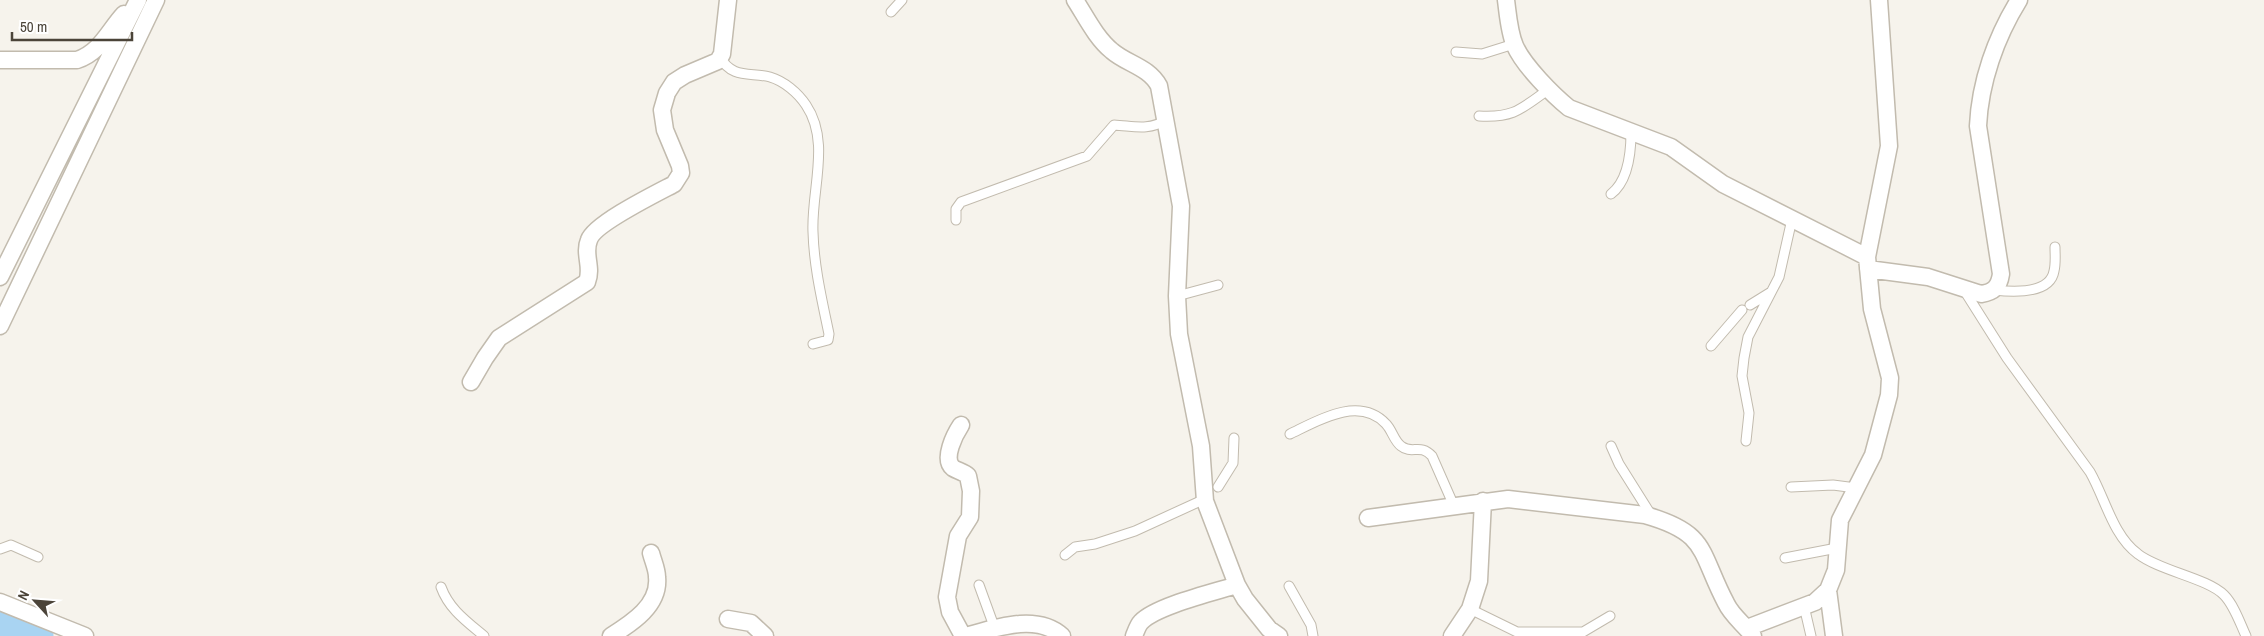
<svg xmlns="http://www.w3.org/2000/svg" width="2264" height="636" font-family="'Archivo Narrow',sans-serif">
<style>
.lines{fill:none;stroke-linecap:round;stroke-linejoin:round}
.river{stroke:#a9d4f2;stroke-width:29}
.service-casing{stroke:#c2bbae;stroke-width:11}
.minor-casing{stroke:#c2bbae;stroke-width:19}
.service{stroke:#fff;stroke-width:9}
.minor{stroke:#fff;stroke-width:16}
</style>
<rect width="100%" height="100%" fill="#f6f3ec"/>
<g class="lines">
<path class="river" d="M0,624L39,636"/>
<defs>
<path id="service" d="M891,12L902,0
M1456,52L1482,54L1514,44
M720,57C732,79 750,72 770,77C784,81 798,93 806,105C831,142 811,190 813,232C814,267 822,300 829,334L828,340L813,344
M1479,116C1514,118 1521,109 1549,89
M1611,194C1628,181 1631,152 1631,132
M956,220V209L961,202L1087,156L1114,125C1134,126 1148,131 1166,120
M1964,290L2007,358L2090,472C2105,498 2113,536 2138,554C2160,571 2207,578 2224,595C2234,605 2240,623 2246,636
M1994,290C2012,292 2050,295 2054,271C2056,263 2055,255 2055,247
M1177,296L1218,285
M1750,305L1771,292
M1711,346L1742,310
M1290,434C1317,421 1359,395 1386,424C1392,430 1394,441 1401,446C1412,455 1420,443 1432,456L1454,506
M1746,441L1749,413L1742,376L1744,358L1748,337L1779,277L1792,219
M1611,446L1619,464L1653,518
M1218,487L1233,463L1234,438
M1791,487L1833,485L1856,488
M0,549L11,545L38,557
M1065,555L1075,547L1095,544L1135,531L1207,498
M1785,558L1837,548
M979,585L995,629
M1289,586L1311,625L1313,636
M441,587C449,609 466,621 484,636
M1804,606L1811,636
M1470,609L1517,632H1583L1610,616"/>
<path id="minor" d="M1075,0C1086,17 1096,38 1112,51C1127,64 1149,67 1159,86L1181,206L1177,296L1179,334L1201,446L1205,501L1237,585L1245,599L1269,629L1279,636
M1506,0C1508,15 1509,32 1515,46C1524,66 1553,95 1569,108L1671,147L1723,184L1867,257
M0,60H77C100,53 109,30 124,14
M1868,269L1928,277L1981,294C1994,292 1999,287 2001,274L1978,126C1980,82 1996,37 2019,0
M0,277L138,0
M0,326L156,0
M471,382L485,358L499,338L587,282C593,267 583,254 589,240C594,224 657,193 674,184L681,173L680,166L665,130L662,110L667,93L674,82L685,75L718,61L722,54L728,0
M961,425C955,434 942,459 953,468C958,471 964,472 968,476L971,491L970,517L958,536L947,597L950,612L963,636
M1368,518L1508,499L1645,515C1709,533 1699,552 1726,603C1732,616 1744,624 1753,636
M1828,590L1834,636
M0,602L85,636
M728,619L751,623L765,636
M1747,628L1815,602L1828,590L1836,570L1840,520L1873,455L1889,395L1890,378L1872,309L1867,257L1889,146L1879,0
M611,636C632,623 660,605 657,577C657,569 653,561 651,553
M966,636C995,628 1037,613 1062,636
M1134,636C1136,631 1138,625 1141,622C1156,606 1215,592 1237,585
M1452,636L1470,609L1479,581L1483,501"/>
</defs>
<use href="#service" class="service-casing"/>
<use href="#minor" class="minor-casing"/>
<use href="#service" class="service"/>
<use href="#minor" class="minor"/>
</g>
<g transform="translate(35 601) rotate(296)" stroke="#ffffff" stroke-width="4" paint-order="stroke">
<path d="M0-4L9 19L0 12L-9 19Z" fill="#4b4439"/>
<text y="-8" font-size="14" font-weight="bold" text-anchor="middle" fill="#4b4439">N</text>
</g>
<path d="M12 32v8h120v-8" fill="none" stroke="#4b4439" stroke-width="2.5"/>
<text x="20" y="32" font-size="15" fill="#4b4439" stroke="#ffffff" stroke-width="4" paint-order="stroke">50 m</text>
</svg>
